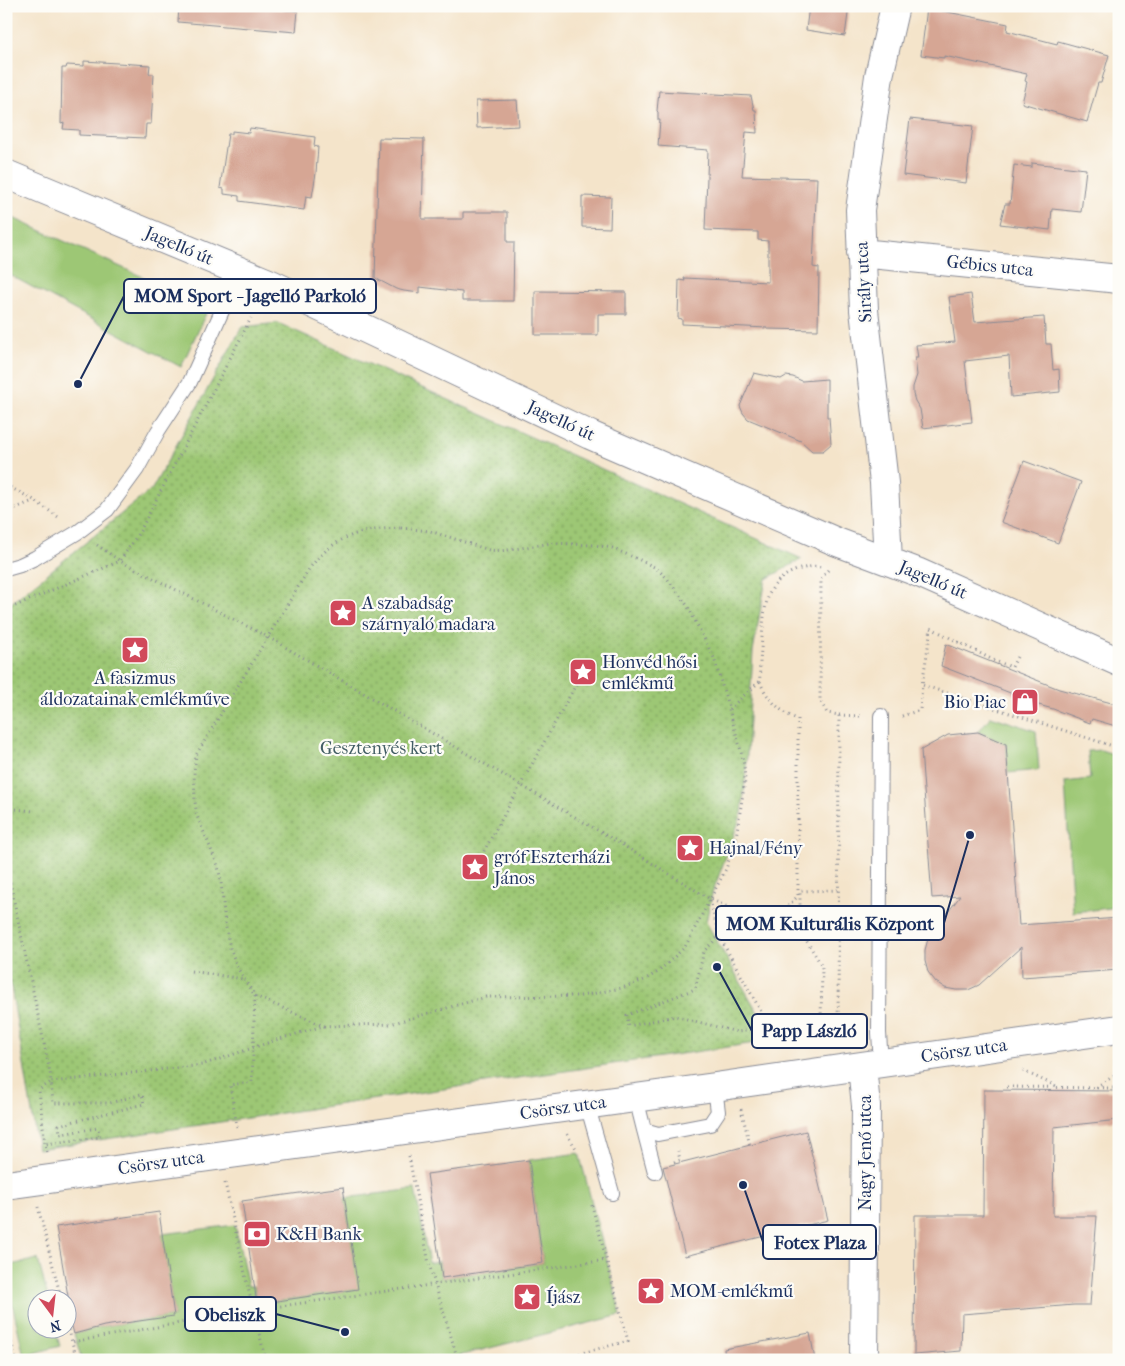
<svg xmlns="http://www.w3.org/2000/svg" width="1125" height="1366" font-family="'IM FELL French Canon',serif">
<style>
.grass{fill:#9dc774;stroke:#5c7b69}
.park{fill:url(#park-dots);stroke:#5c7b69}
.building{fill:#d6a694}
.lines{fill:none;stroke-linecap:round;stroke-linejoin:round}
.lane-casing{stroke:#888a94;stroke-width:16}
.street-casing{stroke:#888a94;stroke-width:30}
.secondary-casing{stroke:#888a94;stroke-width:30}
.path{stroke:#888a94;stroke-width:3;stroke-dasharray:1 4;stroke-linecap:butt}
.lane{stroke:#fff;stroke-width:14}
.street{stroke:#fff;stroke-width:28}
.secondary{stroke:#fff;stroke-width:28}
.labels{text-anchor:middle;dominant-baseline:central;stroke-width:4.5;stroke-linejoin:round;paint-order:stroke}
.street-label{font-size:18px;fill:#1b2f5e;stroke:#fdfcf7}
.poi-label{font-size:18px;fill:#1b2f5e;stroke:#fdfcf7;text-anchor:start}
.park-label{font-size:18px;fill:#425d65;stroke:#fdfcf7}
.leader{fill:none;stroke:#1b2f5e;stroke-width:2}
.callout-dot{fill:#1b2f5e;stroke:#fdfcf7;stroke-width:2}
.callout{fill:#fdfcf7;stroke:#1b2f5e;stroke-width:2}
.callout-label{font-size:19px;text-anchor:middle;font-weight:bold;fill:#1b2f5e}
</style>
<defs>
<pattern id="park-dots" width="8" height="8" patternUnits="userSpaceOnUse" patternTransform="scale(1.25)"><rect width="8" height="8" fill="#9dc774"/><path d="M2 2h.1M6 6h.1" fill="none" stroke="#7fa262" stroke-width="1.8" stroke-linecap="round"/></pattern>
</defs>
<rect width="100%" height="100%" fill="#fdfcf7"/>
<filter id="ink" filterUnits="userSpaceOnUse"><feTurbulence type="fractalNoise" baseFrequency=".02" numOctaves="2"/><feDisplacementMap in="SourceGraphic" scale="10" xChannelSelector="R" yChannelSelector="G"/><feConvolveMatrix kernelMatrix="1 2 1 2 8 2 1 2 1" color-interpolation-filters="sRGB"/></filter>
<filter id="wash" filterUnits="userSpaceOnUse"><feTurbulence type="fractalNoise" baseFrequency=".0096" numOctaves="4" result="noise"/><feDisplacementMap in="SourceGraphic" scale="20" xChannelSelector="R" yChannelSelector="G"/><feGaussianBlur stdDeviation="1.12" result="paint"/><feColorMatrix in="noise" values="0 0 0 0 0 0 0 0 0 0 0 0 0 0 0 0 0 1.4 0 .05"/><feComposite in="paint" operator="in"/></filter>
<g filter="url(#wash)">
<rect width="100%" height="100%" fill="#f4e4ca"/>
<path class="grass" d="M13,218L209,307L181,367L6,273V219Z
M991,716L1036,731L1039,770L1008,773L1006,744L978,732Z
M1101,750L1119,756V907L1073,912L1065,782L1090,779L1088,751Z
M579,1153L621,1315L442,1360H82L74,1334L104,1326L174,1316L162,1234L235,1225L248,1286H254L257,1304L357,1289L345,1198L415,1189L429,1263L439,1261L442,1278L543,1263L529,1160Z
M38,1259L48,1298H38V1328L55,1329L60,1346L24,1356L6,1276V1266Z"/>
<path class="park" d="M278,323L802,559L766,579L753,651L746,770L742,813L712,894L706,922L765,1025L755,1043L38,1149L6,957V607L152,489L242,327Z"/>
<g id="blocks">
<path class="building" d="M179,6H244L298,11L296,32L178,22Z
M809,6H849L845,36L806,30Z
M927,8L1008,24L1007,31L1057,44L1058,41L1109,55L1101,83H1098L1087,122L1022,103L1027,82L1025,81L1027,74L944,56V58L921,55Z
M84,61L150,65L149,74H154L151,124H146L145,138L79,135V130L63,129L64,123L61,124L62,68H66L67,65L84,66Z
M659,91L751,96L754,110H756L757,133L746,132L742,176L817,178L813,267L819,268L818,330L767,329V328L682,324V319L678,318L679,280L685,281L684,278L768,282V241L758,240V232L705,230L708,150L658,146L660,120H658V112L657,111Z
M517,100L519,126L477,128L476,101Z
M910,119L973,126L966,183L903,175Z
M250,128L315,137L314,146L318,147L316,173L312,197L306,196L304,210L239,201V196L224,194V189L220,188L228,134H232V131L249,133Z
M379,138L424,139L422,219H463V212H507V242H514L513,301H462V292L420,287V293L404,291L396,289L375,278Z
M1032,163L1086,169L1081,212L1052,209L1050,230L1000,224L1005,204H1010L1014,165L1032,167Z
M582,196L611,197L610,228L582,227Z
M535,291L626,292V314H598V335H535Z
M971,294L975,322L1044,317L1046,344H1051L1053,370L1059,369L1060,392L1011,397L1009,356L965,361L972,422L923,428L920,409L915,401L913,394V387L917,375L915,358H918L916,345L955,342L949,297Z
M754,373L781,379L786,376L793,377L802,381L827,379V417H829L831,444L823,451H812L801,441L748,419L743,413L740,406Z
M1024,461L1081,482L1058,543L1001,522Z
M946,644L1059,689L1119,705V727L1092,719L1090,723L1053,709L1017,699L1018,696L941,666Z
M978,732L1006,744L1019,925L1119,918V970L1022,977L1021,947L979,985L968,990H956L945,988L936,982L928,972L925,961V950L928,939L960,896L932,898L921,750L948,735Z
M984,1090L1119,1091V1120L1054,1127L1053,1216H1097L1090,1305H1074L962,1314L961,1351L914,1355L915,1215H983Z
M806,1131L828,1220L685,1256L663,1167Z
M529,1160L543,1263L442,1278L427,1174Z
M343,1187L358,1289L257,1304L242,1201Z
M159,1212L174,1316L104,1326L74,1334L68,1311V1298H64L63,1297L68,1296L56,1227Z
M810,1333L815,1360H725L724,1349Z"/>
</g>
</g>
<g filter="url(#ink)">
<use href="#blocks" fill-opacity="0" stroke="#888a94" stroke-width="1"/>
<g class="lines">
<defs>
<path id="lane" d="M6,569L20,565L35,558L78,532L107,510L137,469L158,431L190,382L240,271
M881,1063L879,1033L881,716
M636,1098L644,1130L658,1134L710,1124L718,1112L715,1087
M587,1104L612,1193
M644,1130L655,1172"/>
<path id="street" d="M861,253L1119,279
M888,560L884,483L864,310L860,210L879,76L895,6
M862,1066L866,1106L864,1360
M6,1185L715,1087L1119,1029"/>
<path id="secondary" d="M6,174L271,284L590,435L837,542L917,572L1119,662"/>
</defs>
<use href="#lane" class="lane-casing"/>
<use href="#street" class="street-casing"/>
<use href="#secondary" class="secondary-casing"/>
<path class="path" d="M6,485L34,500L61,519
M6,512L33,501
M401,528L430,531L489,550L501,551L552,543L595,545L612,548L640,560L656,568L667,578L687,605L714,658L740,747L744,765L745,781L736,837L726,869L685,947L658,972L644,980L622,988L581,996L486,997L390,1024L324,1026L255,996L238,969L230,948L225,923L221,882L218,866L197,816L195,802L194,771L196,755L309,569C334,536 360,529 401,528Z
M97,545L120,561L268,637L616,841L710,899L734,910L785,909L798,896V719C783,715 764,696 760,681
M828,570L821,579L820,700L827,713L839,715L838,1043
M6,610L120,561L140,531L251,318
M1017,657L1012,667L995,661L931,628L922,685L1119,748
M729,709L760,681C759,666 761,652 762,637C765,607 764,582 797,570C804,568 813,565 820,567
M839,715L861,716
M902,716L920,710L922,685
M6,808L33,811
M479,860L578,681
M6,863L50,1072L51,1082L39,1090L45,1144
M710,900L719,936L704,951L695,989L627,1015L629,1026L675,1016L737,1032L821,1021L822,966L800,930V891L838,890
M719,936L782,1049
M191,971L243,979
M1023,1071L1056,1086
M1007,1087L1119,1088
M1096,1087L1119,1073
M741,1109L750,1145
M237,1127L230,1085L252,1082L255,996
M567,1134L577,1150
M47,1152L45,1144L100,1137L98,1128L60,1134L59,1125L144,1104L142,1094L110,1103H53L51,1082L202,1065L276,1040L323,1026
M409,1156L429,1264L458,1360
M674,1162L680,1160L678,1151
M225,1183L253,1310L266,1360
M38,1207L61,1298
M6,1323L16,1360
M68,1325L72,1342
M77,1360L72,1342L253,1310L607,1260
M555,1360L628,1341L591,1202"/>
<use href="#lane" class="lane"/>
<use href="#street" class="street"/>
<use href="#secondary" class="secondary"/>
</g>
</g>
<defs>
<symbol id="sight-square" viewBox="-11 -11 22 22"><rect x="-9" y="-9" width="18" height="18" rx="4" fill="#d1495b" stroke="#fdfcf7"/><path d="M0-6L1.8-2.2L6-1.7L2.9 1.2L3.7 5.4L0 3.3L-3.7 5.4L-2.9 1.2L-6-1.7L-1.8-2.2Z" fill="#fff"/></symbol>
<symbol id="shop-square" viewBox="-11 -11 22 22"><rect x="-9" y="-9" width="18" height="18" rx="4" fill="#d1495b" stroke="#fdfcf7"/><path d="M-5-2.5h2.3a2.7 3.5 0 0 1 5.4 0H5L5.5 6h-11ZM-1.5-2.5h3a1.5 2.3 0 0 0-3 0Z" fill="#fff"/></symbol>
<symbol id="bank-square" viewBox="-11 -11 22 22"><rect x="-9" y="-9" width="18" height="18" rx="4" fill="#d1495b" stroke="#fdfcf7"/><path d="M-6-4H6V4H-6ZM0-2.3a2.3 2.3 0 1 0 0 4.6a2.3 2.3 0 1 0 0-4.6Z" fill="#fff"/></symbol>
</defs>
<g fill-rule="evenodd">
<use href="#sight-square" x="327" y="597" width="32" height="32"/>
<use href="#sight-square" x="119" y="634" width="32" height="32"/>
<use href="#sight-square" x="567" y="656" width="32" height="32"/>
<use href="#shop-square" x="1009" y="686" width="32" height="32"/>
<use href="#sight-square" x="674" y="832" width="32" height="32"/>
<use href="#sight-square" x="459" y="851" width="32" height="32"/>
<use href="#bank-square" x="241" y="1218" width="32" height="32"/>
<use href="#sight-square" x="635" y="1275" width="32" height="32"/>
<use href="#sight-square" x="511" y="1281" width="32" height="32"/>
</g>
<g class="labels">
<g class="street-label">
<text transform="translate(179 246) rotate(23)">Jagelló út</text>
<text transform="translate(990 266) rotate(6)">Gébics utca</text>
<text transform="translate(864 282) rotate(-93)">Sirály utca</text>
<text transform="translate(561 421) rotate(25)">Jagelló út</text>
<text transform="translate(933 580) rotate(23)">Jagelló út</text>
<text transform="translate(964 1051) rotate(-8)">Csörsz utca</text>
<text transform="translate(563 1108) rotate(-8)">Csörsz utca</text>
<text transform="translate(865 1153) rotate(-90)">Nagy Jenő utca</text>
<text transform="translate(161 1163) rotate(-8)">Csörsz utca</text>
</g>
<g class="poi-label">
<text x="362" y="603">A szabadság<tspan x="362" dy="21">szárnyaló madara</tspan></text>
<text x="602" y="662">Honvéd hősi<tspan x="602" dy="21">emlékmű</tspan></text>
<text x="135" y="678" text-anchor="middle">A fasizmus<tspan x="135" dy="21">áldozatainak emlékműve</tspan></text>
<text x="1006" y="702" text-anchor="end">Bio Piac</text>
<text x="709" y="848">Hajnal/Fény</text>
<text x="494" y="857">gróf Eszterházi<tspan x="494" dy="21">János</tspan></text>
<text x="276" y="1234">K&amp;H Bank</text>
<text x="670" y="1291">MOM-emlékmű</text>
<text x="546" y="1297">Íjász</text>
</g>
<g class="park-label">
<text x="381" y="748">Gesztenyés kert</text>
</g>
</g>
<path class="leader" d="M78 384L124 296M970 835L944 923M717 967L752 1031M743 1185L763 1242M345 1332L276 1314"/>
<g class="callout-dot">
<circle cx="78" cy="384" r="5"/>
<circle cx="970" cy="835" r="5"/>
<circle cx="717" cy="967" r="5"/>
<circle cx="743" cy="1185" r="5"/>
<circle cx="345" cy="1332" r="5"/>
</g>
<g class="callout">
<rect x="124" y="279" width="252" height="34" rx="5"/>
<rect x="716" y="906" width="228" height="34" rx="5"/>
<rect x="752" y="1014" width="115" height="34" rx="5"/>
<rect x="763" y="1225" width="113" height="34" rx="5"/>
<rect x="185" y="1297" width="91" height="34" rx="5"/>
</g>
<g class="callout-label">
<text x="250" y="302">MOM Sport - Jagelló Parkoló</text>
<text x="830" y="930">MOM Kulturális Központ</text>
<text x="809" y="1037">Papp László</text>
<text x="820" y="1249">Fotex Plaza</text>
<text x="230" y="1321">Obeliszk</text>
</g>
<rect width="1125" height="1366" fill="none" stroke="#fdfcf7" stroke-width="25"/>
<g transform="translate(52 1314) rotate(165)"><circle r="24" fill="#fdfcf7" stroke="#a3aaba"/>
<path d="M0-4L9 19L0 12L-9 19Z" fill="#d1495b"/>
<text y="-8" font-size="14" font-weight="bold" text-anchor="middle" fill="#1b2f5e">N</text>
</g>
</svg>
